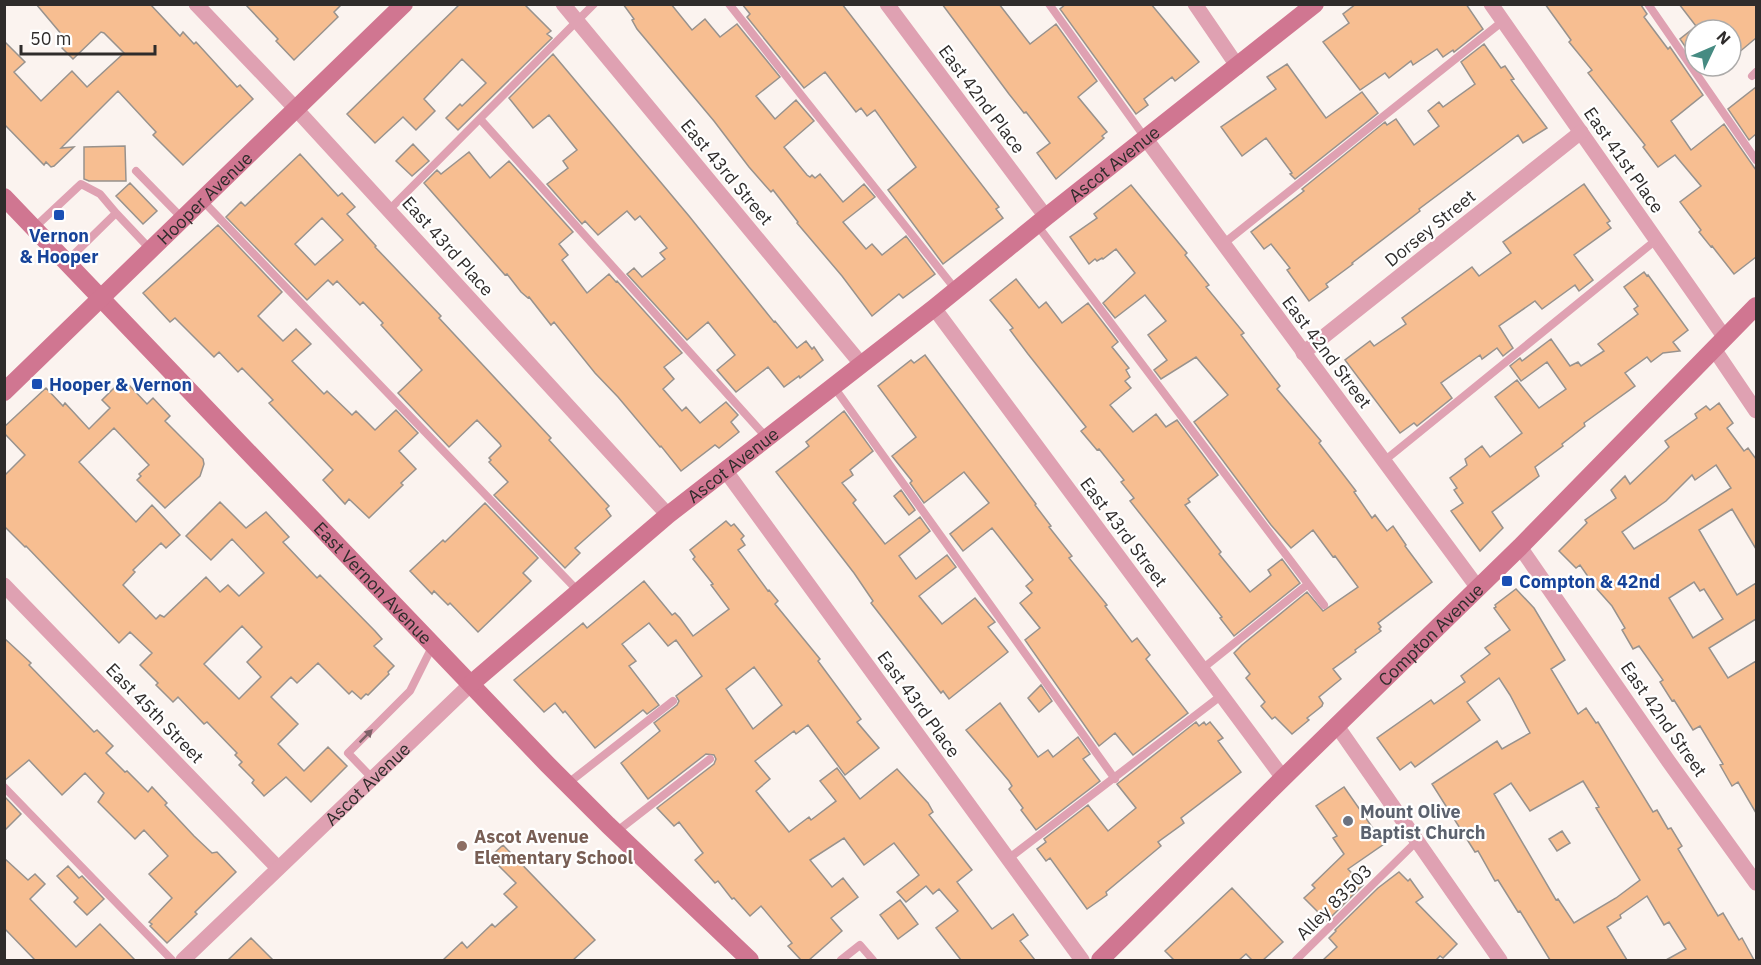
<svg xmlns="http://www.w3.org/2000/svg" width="1761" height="965" font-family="'IBM Plex Sans',sans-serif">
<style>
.building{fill:#f7be91;stroke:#98928d;stroke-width:1.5;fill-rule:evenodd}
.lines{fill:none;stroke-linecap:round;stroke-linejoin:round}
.lane{stroke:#dfa1b2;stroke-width:8}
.street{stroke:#dfa1b2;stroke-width:15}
.secondary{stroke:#d07691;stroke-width:18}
.oneway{fill:#7e6168}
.transit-dot{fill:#1a4fb4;stroke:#fff;stroke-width:2}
.worship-dot{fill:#6b7280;stroke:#fff;stroke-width:2}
.education-dot{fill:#8d6e63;stroke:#fff;stroke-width:2}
.labels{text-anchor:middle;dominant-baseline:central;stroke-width:4.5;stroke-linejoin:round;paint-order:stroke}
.street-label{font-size:18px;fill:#2f2c2b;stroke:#fff}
.transit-label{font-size:18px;font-weight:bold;fill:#164399;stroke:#fff;text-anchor:start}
.worship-label{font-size:18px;font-weight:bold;fill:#5b616d;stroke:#fff;text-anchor:start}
.education-label{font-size:18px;font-weight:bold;fill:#785e54;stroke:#fff;text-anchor:start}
</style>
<rect width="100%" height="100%" fill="#fbf3ef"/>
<path class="building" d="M36,4H150L180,36L183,32L194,44L196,42L237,87L240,85L253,99L183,165L153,135L156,132L118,91L61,148L74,147L54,166L51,167L46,162L44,165L4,124V41L25,62L14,72L41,101L72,71L87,87L124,53L104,33L101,32L73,59L62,48L68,42Z
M245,4H342L334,12L338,17L294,60L276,41L278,39Z
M460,4H524L551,31L547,34L552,38L458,130L446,118L460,104L462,106L486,83L462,59L424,99L435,111L416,130L403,117L375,143L347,114Z
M623,4H671L692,30L705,19L720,37L737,24L780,77L756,96L775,119L796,100L814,121L784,147L807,175L810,177L812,175L815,178L820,174L843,202L864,184L875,197L843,222L866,249L872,244L882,255L906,236L935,274L903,298L899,294L872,316L842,276L797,223L798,222L773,190L771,192L749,167L714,121L637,29L632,20L634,19Z
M742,4H842L999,207L996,209L1003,218L943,264L888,190L916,167L875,110L867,116L861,108L856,112L825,72L804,88L747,17L750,14Z
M942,4H999L1030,44L1056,24L1097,81L1078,97L1107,132L1102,136L1104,138L1056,179L1037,153L1050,143L1026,112L1024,113L1009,94Z
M1066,4H1151L1199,62L1175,81L1172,77L1144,99L1148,105L1136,114L1060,9Z
M1356,4H1466L1483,29L1454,52L1453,50L1443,57L1437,49L1413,65L1411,61L1389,78L1385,73L1360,90L1323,42L1349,23L1343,14Z
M1545,4L1641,5L1647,14L1644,17L1668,49L1670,47L1703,95L1671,121L1691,150L1724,124L1756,170V257L1734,274L1712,246L1711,247L1699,232L1701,230L1680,202L1701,186L1675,155L1658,167L1643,147L1645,145L1588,73L1592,70L1569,42L1571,40Z
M1679,4H1756V38L1731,59V30H1699Z
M1695,27V61L1680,39Z
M1484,44L1501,68L1505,66L1514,79L1511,80L1547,128L1523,143L1518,135L1419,209L1420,211L1352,263L1353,264L1326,284L1328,287L1309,301L1287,270L1290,268L1271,244L1264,249L1251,232L1304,191L1302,189L1385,122L1387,125L1396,119L1414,145L1439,126L1428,111L1439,102L1443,107L1475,84L1461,62Z
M553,54L689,216L774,322L775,321L797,348L806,341L812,349L814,347L823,360L800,378L799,376L784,387L768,367L736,392L717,370L735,355L708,322L687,340L627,274L634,268L642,277L665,259L660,253L667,248L640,216L635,220L627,211L598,235L585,221L582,224L547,184L568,168L563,161L577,150L549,115L533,128L509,98Z
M1287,64L1326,118L1362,92L1378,113L1295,179L1290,174L1292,173L1266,138L1242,156L1221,127L1276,89L1267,77Z
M1756,87V134L1749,140L1728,109Z
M413,144L429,161L412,176L396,161Z
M125,146L126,181H89L84,179V147Z
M469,152L490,178L509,161L573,232L559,244L568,255L562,260L587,293L609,274L616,282L617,281L682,353L664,367L674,379L663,389L682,411L686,407L700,423L726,402L738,415L731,422L739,432L719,448L715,445L681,471L661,446L660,447L618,397L595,373L554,322L551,325L529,297L528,298L521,292L507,274L505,275L424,183L437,170L441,174Z
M300,154L338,196L342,193L355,207L347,214L376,246L375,247L441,316L439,318L551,438L549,440L609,506L606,509L611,516L575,548L580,553L565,568L494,495L508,482L489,462L491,460L489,458L501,446L500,444L477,420L449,447L398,393L422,370L381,325L383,323L363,302L360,305L337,281L333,285L328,280L307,300L226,217L241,202L245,206ZM322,218L343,240L315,265L295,244Z
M130,183L157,211L143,224L116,196Z
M1584,184L1610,221L1607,223L1611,228L1574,255L1593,280L1579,291L1575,285L1542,309L1535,301L1499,326L1513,348L1503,356L1497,348L1482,359L1480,355L1441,383L1452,398L1417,426L1414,423L1400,433L1345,360L1370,341L1374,346L1406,324L1402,318L1472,267L1479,276L1511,253L1503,242Z
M1131,185L1187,253L1185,255L1209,285L1206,287L1244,333L1241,335L1280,386L1277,389L1321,441L1319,443L1356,491L1354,492L1372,518L1375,515L1387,531L1393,526L1406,545L1405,546L1432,582L1378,623L1381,627L1379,629L1381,631L1355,650L1356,652L1333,669L1341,679L1319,697L1323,703L1322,706L1307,718L1309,720L1292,734L1275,717L1272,719L1261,706L1265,702L1246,678L1250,674L1234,653L1242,645L1307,592L1323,611L1358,587L1335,556L1333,557L1313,530L1291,548L1271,525L1194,422L1228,395L1196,357L1161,379L1154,370L1167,360L1148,335L1166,321L1145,295L1115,318L1103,303L1135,273L1116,249L1103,259L1102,258L1097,261L1095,259L1089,264L1070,237L1097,218L1094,214Z
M218,225L282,292L258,316L283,341L296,329L311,344L292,361L324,394L327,391L352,415L356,411L375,430L396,410L418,433L399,451L416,469L401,483L403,485L369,518L349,499L345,504L323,480L333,470L269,403L273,400L242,368L238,372L219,352L214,357L175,318L170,322L143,293Z
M1644,272L1647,276L1648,275L1688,330L1673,342L1680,351L1663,353L1651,362L1647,357L1625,373L1635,386L1584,423L1585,426L1562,444L1563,446L1535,467L1539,476L1492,512L1503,528L1480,551L1451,511L1463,503L1454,490L1457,488L1450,478L1467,465L1465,459L1482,446L1490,457L1522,433L1495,397L1517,380L1539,408L1566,389L1547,362L1521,381L1510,366L1520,358L1522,361L1551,339L1570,366L1578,362L1581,366L1604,351L1598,344L1638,314L1634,309L1638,306L1624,287Z
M1016,279L1039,308L1046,302L1062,323L1088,303L1118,342L1112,347L1129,368L1126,370L1130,377L1125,381L1131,388L1110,405L1133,432L1156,414L1166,427L1177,420L1218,475L1188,499L1190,502L1185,505L1221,552L1219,554L1250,592L1271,575L1268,570L1282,559L1300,583L1234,636L1220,618L1222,617L1130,501L1134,498L1121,482L1124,480L1099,449L1097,450L1081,431L1086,427L1028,354L1010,330L1013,328L990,300Z
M925,355L1036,504L1035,505L1051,526L1049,527L1072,556L1069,558L1107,605L1105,606L1132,642L1137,638L1150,655L1146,659L1188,713L1133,755L1115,733L1099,746L1025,640L1040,628L1020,603L1032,593L1026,586L1033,580L992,528L963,551L950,534L989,503L964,472L924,503L910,483L912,481L892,456L916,437L878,386L911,360L914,363Z
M128,384L147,404L153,398L170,416L165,421L203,459L204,464L200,476L165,508L137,480L141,476L139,474L149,465L114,428L79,462L136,522L152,505L180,535L166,548L161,543L133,570L135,572L123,585L156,619L160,615L164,617L206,577L220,592L228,585L239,596L264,573L232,539L211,560L186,536L220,502L246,528L266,512L289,537L283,542L317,578L320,575L375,631L382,639L374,646L394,666L388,672L389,674L368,695L366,694L361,699L352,691L349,694L318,663L297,683L291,677L271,697L298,724L278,744L304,771L328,747L347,766L311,802L286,777L264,796L252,783L254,780L239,765L242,762L235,755L237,753L207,722L204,724L178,697L173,702L156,685L158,683L140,665L152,653L130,632L119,643L26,546L25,547L4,526V476L25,455L4,433V427L46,388L63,406L65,403L89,429L110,408L102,400L115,387L120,391ZM242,626L262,647L247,662L261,677L239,699L204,664Z
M1719,403L1733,423L1727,428L1744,451L1748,448L1756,459V549L1732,509L1699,530L1737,595L1756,583V619L1709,648L1728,678L1756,661V813L1738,782L1732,786L1720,765L1723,764L1700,726L1693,730L1674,700L1672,701L1660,682L1663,680L1639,646L1633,649L1622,630L1625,628L1612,606L1596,588L1580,565L1576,568L1559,551L1587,523L1585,520L1616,498L1611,490L1625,476L1630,484L1669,447L1665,441L1697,418L1695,414L1706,406L1710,410ZM1716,465L1731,488L1634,549L1622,532L1666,501L1692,475L1695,480ZM1694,582L1700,591L1704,589L1723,619L1693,638L1669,598Z
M844,411L873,451L850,470L853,475L842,483L856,500L853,503L885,544L920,517L930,531L899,556L916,579L947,555L956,567L919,596L942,624L975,598L995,622L988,627L1008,652L949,699L943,691L941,693L871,603L873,601L854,573L776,472L809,446L806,442Z
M901,490L915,510L909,515L894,496Z
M485,503L538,558L523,573L531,581L478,632L450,603L448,605L434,591L432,594L410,571L443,540L445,542Z
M726,521L731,526L734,524L744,536L741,539L745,545L738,550L768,591L769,590L778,601L775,604L820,659L818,661L861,719L857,722L879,748L845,775L808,725L796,734L794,731L755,761L770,779L756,791L789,832L809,817L811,820L836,801L820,781L837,768L860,799L897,769L928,803L933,812L929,815L972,870L957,882L992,929L1013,914L1028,935L1020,941L1035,960H961L936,928L958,911L939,889L933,894L926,886L906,902L897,892L919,875L894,843L864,865L844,838L810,860L832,887L843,878L858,897L831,918L842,931L809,960H801L788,946L792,943L761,906L750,916L734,898L732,899L718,881L715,883L695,860L703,853L679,822L674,826L657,808L714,764L716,759L714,755L706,754L648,799L621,763L660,731L654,723L677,705L679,701L676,696L702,676L676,640L668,646L649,623L622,644L636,661L629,666L659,705L647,714L643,710L595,748L565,711L563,713L555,703L544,712L514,680L583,623L587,628L644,581L672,615L675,613L680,618L693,636L729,609L711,585L713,584L693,559L695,557L690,550ZM754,667L782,705L753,729L726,689Z
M1516,589L1534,608L1565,660L1551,669L1578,714L1586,708L1596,723L1598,722L1653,812L1657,810L1668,829L1671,828L1682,846L1678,849L1718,916L1723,913L1739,940L1742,938L1754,960H1666L1686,949L1669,922L1664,925L1647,896L1620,915L1621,918L1607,927L1627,960H1550L1520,911L1518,912L1498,880L1495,881L1478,851L1475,852L1432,784L1497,741L1502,749L1530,733L1510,695L1499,678L1467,702L1480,720L1415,767L1411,762L1400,770L1377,738L1431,700L1434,704L1465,682L1461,676L1490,654L1485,648L1510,630L1494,608L1496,607L1495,605ZM1583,781L1599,807L1596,808L1640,880L1616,898L1574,923L1558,899L1556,900L1494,794L1511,783L1530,811Z
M4,638L31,663L29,665L30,666L94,732L97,730L113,746L106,753L125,772L127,771L148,792L152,787L167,803L165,805L194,836L212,853L217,852L236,872L195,912L197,914L167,943L150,926L152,924L149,922L172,898L149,874L168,856L144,830L135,839L98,802L104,793L85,773L62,795L29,760L4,781Z
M1041,685L1052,701L1039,712L1028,698Z
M1000,703L1038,757L1048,750L1053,757L1078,737L1090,754L1083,759L1100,781L1036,830L1021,810L1023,808L1009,789L1012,786L1009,781L966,730Z
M1196,722L1199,726L1204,722L1206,725L1210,722L1223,738L1218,741L1241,772L1181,818L1184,823L1158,842L1161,846L1106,892L1107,895L1087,909L1050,858L1046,861L1037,849L1046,842L1044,839L1088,805L1108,831L1136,808L1117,784Z
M1344,787L1384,844L1348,869L1363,885L1327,921L1304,898L1315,888L1312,885L1344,854L1333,838L1337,836L1316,806Z
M4,796L21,814L4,831Z
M1562,831L1570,843L1557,851L1549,839Z
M503,845L595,940L573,960H443L462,942L467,948L492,924L495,927L517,907L504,894L516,883L490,857Z
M4,858L28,880L35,874L45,884L30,899L76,947L100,924L135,960H35L4,928Z
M68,866L79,878L82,876L104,899L87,915L74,902L78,898L57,876Z
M1399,872L1408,881L1410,879L1423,897L1416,902L1457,944L1443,958L1440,956L1436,960H1323L1337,947L1329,938L1336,931L1335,930L1378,888Z
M1232,888L1283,942L1263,960H1252L1246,954L1239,960H1174L1165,951Z
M900,900L918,924L898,939L880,915Z
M251,938L273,960H228Z"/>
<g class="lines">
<path class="lane" d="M729,4L956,290
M1049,4L1146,139
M1648,4L1756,160
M1752,76L1756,72
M480,119L767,438
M136,171L182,218
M202,200L578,591
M389,210L594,4
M1037,225L1324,605
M34,228L81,184L100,194L116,213
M1223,244L1503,21
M67,261L116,213L151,250
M834,387L1115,779
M1384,461L1656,240
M1202,669L1308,584
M372,778L348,753L410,691L433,645
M567,784L673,701
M4,787L172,960
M616,832L710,759
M1008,859L1222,695
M841,960L860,945L873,960
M1296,960L1418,840"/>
<g class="street">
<path d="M196,4L296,109L668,515"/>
<path d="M563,4L862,365"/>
<path d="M887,4L1046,217"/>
<path d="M1195,4L1238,67"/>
<path d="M1491,4L1725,338"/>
<path d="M1146,139L1478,588"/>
<path d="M934,308L1283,778"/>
<path d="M1714,349L1756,411"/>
<path d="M1303,353L1581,132"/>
<path d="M725,470L1082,960"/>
<path d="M1520,547L1669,762L1756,883"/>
<path d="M4,585L278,868"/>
<path d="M1337,726L1500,960"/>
<path id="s1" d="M183,960L472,683"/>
</g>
<g class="secondary">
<path id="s2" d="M4,197L547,764L608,825L750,960"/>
<path id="s3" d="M4,392L404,4"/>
<path id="s4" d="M472,683L668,515L934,308L1046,217L1315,4"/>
<path id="s5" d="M1100,960L1283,778L1520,547L1756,306"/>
</g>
</g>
<defs><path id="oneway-solid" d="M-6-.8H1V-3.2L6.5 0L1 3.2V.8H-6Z" transform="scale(1.5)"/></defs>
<use class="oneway" href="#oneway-solid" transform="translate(366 736) rotate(-45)"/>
<g class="transit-dot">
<rect x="53" y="209" width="12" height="12" rx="3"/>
<rect x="31" y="378" width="12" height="12" rx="3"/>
<rect x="1501" y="575" width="12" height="12" rx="3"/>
</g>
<circle class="worship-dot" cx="1348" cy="821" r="6"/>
<circle class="education-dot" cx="462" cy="846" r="6"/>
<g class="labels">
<g class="street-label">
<text transform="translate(982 99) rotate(53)">East 42nd Place</text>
<text transform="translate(1624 160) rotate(55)">East 41st Place</text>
<text stroke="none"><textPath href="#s4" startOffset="826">Ascot Avenue</textPath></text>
<text transform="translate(727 172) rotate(50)">East 43rd Street</text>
<text stroke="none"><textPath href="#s3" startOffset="279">Hooper Avenue</textPath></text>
<text transform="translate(1430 228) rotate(-39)">Dorsey Street</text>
<text transform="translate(448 246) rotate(48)">East 43rd Place</text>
<text transform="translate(1327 352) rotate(53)">East 42nd Street</text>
<text stroke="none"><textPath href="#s4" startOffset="340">Ascot Avenue</textPath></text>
<text transform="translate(1124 532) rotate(53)">East 43rd Street</text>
<text stroke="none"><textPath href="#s2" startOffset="534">East Vernon Avenue</textPath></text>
<text stroke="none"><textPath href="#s5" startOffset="464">Compton Avenue</textPath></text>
<text transform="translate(919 704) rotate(54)">East 43rd Place</text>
<text transform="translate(155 713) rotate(46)">East 45th Street</text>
<text transform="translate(1664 719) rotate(55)">East 42nd Street</text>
<text stroke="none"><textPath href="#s1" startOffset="255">Ascot Avenue</textPath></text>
<text transform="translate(1334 902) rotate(-45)">Alley 83503</text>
</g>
<g class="transit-label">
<text x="59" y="235" text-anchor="middle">Vernon<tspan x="59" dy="21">&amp; Hooper</tspan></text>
<text x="49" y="384">Hooper &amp; Vernon</text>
<text x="1519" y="581">Compton &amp; 42nd</text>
</g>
<g class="worship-label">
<text x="1360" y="811">Mount Olive<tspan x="1360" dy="21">Baptist Church</tspan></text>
</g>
<g class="education-label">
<text x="474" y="836">Ascot Avenue<tspan x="474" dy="21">Elementary School</tspan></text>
</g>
</g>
<rect width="1761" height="965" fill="none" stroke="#2f2c2b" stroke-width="12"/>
<g transform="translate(1713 48) rotate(46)"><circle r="28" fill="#ffffff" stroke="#acabaa" stroke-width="1.5"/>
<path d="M0-4.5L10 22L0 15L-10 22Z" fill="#468b82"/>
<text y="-9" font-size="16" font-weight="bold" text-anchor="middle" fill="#2f2c2b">N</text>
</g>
<path d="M21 45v9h134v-9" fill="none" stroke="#2f2c2b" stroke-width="3"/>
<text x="30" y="45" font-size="18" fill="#2f2c2b" stroke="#ffffff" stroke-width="4.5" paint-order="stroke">50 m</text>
</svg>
